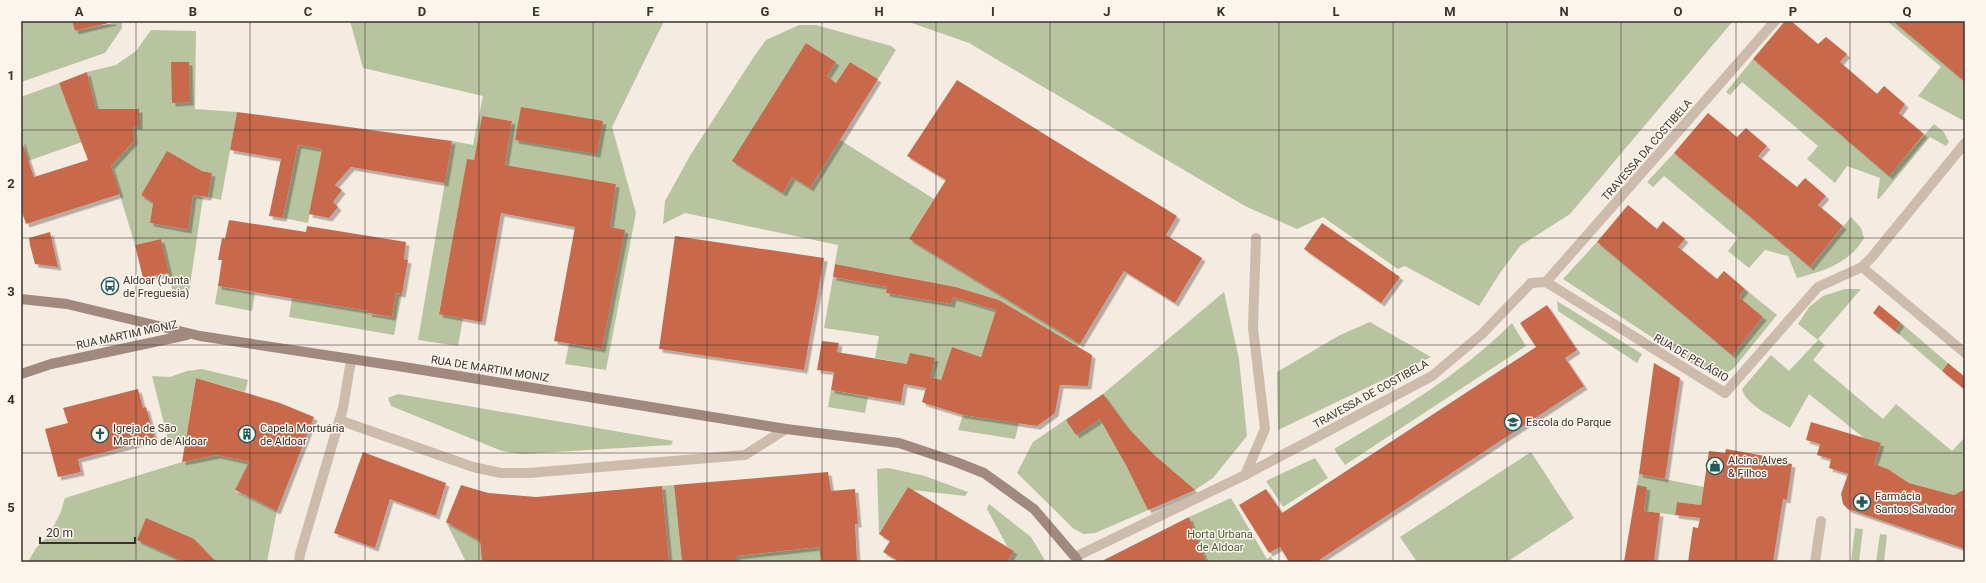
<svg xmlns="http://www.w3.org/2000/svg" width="1986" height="583" font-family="Roboto,sans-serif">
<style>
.green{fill:#b8c4a0}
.building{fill:#c8694b;filter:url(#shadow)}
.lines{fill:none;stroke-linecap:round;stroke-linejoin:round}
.lane{stroke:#cdbbac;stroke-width:10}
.street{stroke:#cdbbac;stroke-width:10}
.secondary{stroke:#a18a7d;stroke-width:10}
.grid{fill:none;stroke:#3b302b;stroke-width:1;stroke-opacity:0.55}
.labels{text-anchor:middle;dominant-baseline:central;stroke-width:3;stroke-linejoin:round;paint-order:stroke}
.street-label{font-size:11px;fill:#3b302b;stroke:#fbf5ee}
.poi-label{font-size:11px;fill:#3b302b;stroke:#fbf5ee;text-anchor:start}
.park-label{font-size:11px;fill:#4a5a2e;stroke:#fbf5ee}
.neatline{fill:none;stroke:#3b302b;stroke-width:1.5}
.grid-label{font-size:13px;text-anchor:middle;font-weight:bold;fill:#3b302b}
</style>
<defs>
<filter id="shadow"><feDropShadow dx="3.5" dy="3.5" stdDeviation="0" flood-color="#0004"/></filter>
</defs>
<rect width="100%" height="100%" fill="#f4ebe1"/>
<path class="green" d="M21,21H72L75,31L122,21V28L105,53L21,82V38L23,37Z
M350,21H664L612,127L636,213L606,370L565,364L569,344L602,349L624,230L610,227L616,184L505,165L512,121L482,116L474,160H467L439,313L463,318L458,346L418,340L452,141L473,145L483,96L363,68Z
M906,21H1733L1570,214L1520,246L1500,273L1479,306L1405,266L1398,269L1323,217L1297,229L1245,206L969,43Z
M1887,21H1893L1965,82L1964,121L1918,96L1941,67Z
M799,25H816L891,46L896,50L878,79L850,62L836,83L827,76L836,62L806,43L783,193L792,177L810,188L840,140L934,199L909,239L1080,344L1077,346L999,300L956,287L835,264L838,245L685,213L663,224L665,201L691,154L755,55L766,40Z
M151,30L196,31L195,109L237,112L221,200L208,197L212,173L202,171L167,152L141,195L153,203L150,223L187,230L193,195L203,197L188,299L174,297L161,239L135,245L111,166L134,141L133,126H139V109H96L87,72L116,65L136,51Z
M1753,59L1889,175L1934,124L1944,132L1949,142L1946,146L1930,137L1879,199L1877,198L1880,178L1847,166L1835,183L1807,159L1818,146L1742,82L1730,95L1726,92Z
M59,83L82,142L28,161L21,138V97Z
M298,145L322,149L308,223L283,218Z
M1674,153L1810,267L1851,217L1861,228L1864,238C1850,263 1824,271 1797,278L1788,256L1765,250L1749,268L1728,251L1738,238L1664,176L1653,187L1647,182Z
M1597,242L1732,354L1763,317L1739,297L1745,289L1777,315L1734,368C1724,376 1714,375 1702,370L1563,279Z
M833,277L887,287L886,293L951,304L953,297L996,310L981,357L952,347L941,380L930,377L907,364L875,358L879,336L824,328Z
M218,286L255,293L252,311L215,304Z
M1845,289H1861L1818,339L1825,345L1813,360L1883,419L1896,404L1952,451L1965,437V489L1954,495L1909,483L1888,469L1874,464L1881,443L1864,438L1809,394L1790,428C1777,419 1745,405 1742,389L1771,355L1789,371L1818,340L1798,324L1809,307L1823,296Z
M1224,292L1239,359L1247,436L1213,478L1195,490L1095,533L1084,534L1074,529L1017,473L1033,442L1103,394Z
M396,293L402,294L394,335L289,317L292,298L369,311V314L392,317Z
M1557,301L1642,354L1637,363L1558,311Z
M1370,322L1431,357L1278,430L1277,372L1340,335Z
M1512,323L1526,346L1345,465L1334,449C1398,411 1459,376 1512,323Z
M1901,323L1948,363L1942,371L1895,331Z
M202,369L248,380L245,392L196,378L185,442L170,447L152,376L170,377L187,371Z
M831,390L868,397L865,413L828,407Z
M398,394L673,441L671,445L522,454L502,451L391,406L388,398Z
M963,415L1019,423L1015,439L958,430Z
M1531,452L1574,518L1507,562H1417L1400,537Z
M217,455L249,462L235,491L277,511L267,562H28L36,548L49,535L60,514L65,498L182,462Z
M1315,458L1328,478L1283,507L1266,481Z
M888,468L925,476L968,492L965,496L913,490L908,487L879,534L877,469Z
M1639,474L1704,487L1701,505L1677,502L1675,515L1644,511L1647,487L1637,485Z
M674,485L682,562H654L669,560L662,486Z
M1231,498L1267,559L1271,556L1274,562H1206L1189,517Z
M989,504L1031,537L1046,562H1007L1014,551L1007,546L987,509Z
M446,522L480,541L482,562H466Z
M1855,528L1863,529L1859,562H1851Z
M1880,534L1887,535L1884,562H1876Z
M819,547L821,562H736V556Z"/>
<path class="building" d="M72,21H113V22L75,31Z
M1785,21H1791L1818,44L1826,37L1847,54L1840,62L1877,94L1884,86L1905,104L1899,113L1924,134L1889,176L1753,59Z
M1893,21H1965V82Z
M806,43L836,62L827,76L836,83L850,62L878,79L810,188L792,177L783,193L732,161Z
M171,62H189L190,102L172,103Z
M87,72L96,109H139V126H133L134,141L111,166L120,194L26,224L21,209V139L34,177L88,160L59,83Z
M957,80L1177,216L1166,235L1202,258L1175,303L1124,271L1080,344L909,239L946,180L907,156Z
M521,107L603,121L597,154L515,140Z
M237,112L452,141L445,183L351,167L335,185L342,190L333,202L338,207L329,218L309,214L322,149L298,145L283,218L269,216L281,159L230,150Z
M1708,113L1737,137L1746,128L1767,146L1758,156L1797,187L1805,178L1826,196L1818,205L1843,226L1810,267L1674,153Z
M482,116L512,121L505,165L616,184L610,227L625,230L602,349L554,341L575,227L501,213L482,322L439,314L467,159L474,160Z
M167,151L202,171L212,173L208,197L193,195L188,230L150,223L153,203L141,195Z
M1628,205L1657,229L1663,221L1685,239L1678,247L1717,279L1724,271L1745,289L1739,297L1763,317L1732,355L1597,242Z
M229,220L306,232L307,226L406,242L404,259L408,260L402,294L396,293L392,317L368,313L369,311L218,286L222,260H218L222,238L225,239Z
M1322,223L1400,277L1381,303L1304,249Z
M50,232L58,267L35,264L30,245L29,238Z
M675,236L824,258L804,370L659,349Z
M161,239L169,273L143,278L135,245Z
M835,264L956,287L999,300L1092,355L1088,386L1060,385L1055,413L1037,426L963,415L927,404L922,402L926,388L904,384L901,402L831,390L834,372L817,370L822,341L839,343L837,352L907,364L910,353L935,358L930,377L941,380L952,347L981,357L996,310L953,297L951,304L886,293L887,287L833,277Z
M1547,305L1577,350L1565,358L1584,386L1316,562H1289L1280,547L1269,553L1239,505L1266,489L1282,513L1536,347L1520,323Z
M1879,305L1901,323L1895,331L1873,313Z
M1654,363L1680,378L1665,479L1639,474Z
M1948,363L1965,377V386L1963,388L1942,371Z
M196,378L280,403L314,417L277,511L235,490L249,462L217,455L182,462Z
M138,389L143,408L146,407L155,439L78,459L81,472L58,477L45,429L68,423L63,408Z
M1103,394L1127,427L1153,454L1195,490L1148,510L1127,467L1100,419L1076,435L1066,420Z
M1811,422L1881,443L1874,464L1888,469L1909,483L1954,495L1965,489V549L1848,509L1843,504L1841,494L1848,474L1829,468L1831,459L1817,455L1820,444L1806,440Z
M1726,449L1765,456V459L1792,464L1787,500L1783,499L1773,562H1688L1693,527L1698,528L1700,518L1675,515L1677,502L1701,505L1709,451L1725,453Z
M363,452L446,483L436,516L390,499L375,548L334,533Z
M828,472L831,491L855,489L858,524H855L857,562H821L819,547L736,556V562H682L674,485Z
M461,485L488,493L536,497L662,486L669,560L654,562H482L480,541L446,522Z
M1637,485L1647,487L1644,511L1660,513L1654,562H1624Z
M908,487L1014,551L1007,562H900L883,552L890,541L879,534Z
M1189,517L1206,562H1166L1165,560L1161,562H1100Z
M146,518L194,539L216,562H185L137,540Z"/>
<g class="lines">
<path class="lane" d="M1245,475L1432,376L1482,334L1531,283"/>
<path class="street" d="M1862,267L1965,353
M1546,282L1725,393L1818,287L1862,267L1872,257L1965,143
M1531,283L1546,282L1775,21
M339,420L473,467L501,473H529L745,455L786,429
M1075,557L1245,475L1265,429L1253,328L1256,238
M299,562L300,554L343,408L351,360
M1815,562L1821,521"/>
<path class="secondary" d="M21,299L67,304L200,336L404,367L786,429L899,443L956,462L984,473L1034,509L1075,557L1078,562
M21,374L51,364L187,335"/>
</g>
<path class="grid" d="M136,21V562M250,21V562M365,21V562M479,21V562M593,21V562M707,21V562M822,21V562M936,21V562M1050,21V562M1164,21V562M1279,21V562M1393,21V562M1507,21V562M1621,21V562M1736,21V562M1850,21V562M21,130H1965M21,238H1965M21,345H1965M21,453H1965"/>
<defs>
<symbol id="bus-ring" viewBox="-11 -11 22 22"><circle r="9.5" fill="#fbf5ee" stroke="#1f5a5e" stroke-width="1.5"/><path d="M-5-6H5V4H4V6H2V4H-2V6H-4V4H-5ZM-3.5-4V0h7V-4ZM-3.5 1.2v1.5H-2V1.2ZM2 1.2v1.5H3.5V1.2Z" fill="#1f5a5e"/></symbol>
<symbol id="school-ring" viewBox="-11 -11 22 22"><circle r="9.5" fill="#fbf5ee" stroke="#1f5a5e" stroke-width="1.5"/><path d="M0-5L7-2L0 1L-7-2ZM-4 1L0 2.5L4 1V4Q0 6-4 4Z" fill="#1f5a5e"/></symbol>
<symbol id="church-ring" viewBox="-11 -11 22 22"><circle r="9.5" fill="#fbf5ee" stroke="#1f5a5e" stroke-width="1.5"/><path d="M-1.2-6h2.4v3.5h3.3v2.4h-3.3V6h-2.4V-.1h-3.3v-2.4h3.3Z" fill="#1f5a5e"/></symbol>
<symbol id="building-ring" viewBox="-11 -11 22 22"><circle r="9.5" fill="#fbf5ee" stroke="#1f5a5e" stroke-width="1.5"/><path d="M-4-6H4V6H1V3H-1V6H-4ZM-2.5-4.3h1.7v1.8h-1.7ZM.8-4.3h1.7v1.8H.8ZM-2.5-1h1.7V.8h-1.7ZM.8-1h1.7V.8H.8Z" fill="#1f5a5e"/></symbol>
<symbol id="shop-ring" viewBox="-11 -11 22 22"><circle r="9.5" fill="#fbf5ee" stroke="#1f5a5e" stroke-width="1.5"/><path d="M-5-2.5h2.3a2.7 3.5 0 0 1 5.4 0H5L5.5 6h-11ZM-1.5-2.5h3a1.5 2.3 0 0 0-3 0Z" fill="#1f5a5e"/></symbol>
<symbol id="pharmacy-ring" viewBox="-11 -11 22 22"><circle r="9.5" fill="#fbf5ee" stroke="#1f5a5e" stroke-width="1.5"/><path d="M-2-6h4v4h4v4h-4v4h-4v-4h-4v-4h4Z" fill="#1f5a5e"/></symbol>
</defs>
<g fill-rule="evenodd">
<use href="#bus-ring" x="100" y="276" width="20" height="20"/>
<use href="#school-ring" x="1503" y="412" width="20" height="20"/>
<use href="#church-ring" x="90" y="424" width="20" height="20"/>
<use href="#building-ring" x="237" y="424" width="20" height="20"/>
<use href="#shop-ring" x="1705" y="456" width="20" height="20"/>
<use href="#pharmacy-ring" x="1852" y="492" width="20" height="20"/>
</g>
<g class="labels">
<g class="street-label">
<text transform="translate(1647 150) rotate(-49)">TRAVESSA DA COSTIBELA</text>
<text transform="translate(127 335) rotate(-12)">RUA MARTIM MONIZ</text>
<text transform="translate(1691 358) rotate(30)">RUA DE PELÁGIO</text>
<text transform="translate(490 369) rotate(9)">RUA DE MARTIM MONIZ</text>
<text transform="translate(1371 394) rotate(-29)">TRAVESSA DE COSTIBELA</text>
</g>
<g class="poi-label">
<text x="123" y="280">Aldoar (Junta<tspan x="123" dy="13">de Freguesia)</tspan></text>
<text x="1526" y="422">Escola do Parque</text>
<text x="113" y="428">Igreja de São<tspan x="113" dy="13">Martinho de Aldoar</tspan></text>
<text x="260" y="428">Capela Mortuária<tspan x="260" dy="13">de Aldoar</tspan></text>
<text x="1728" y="460">Alcina Alves<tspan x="1728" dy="13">&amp; Filhos</tspan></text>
<text x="1875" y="496">Farmácia<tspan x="1875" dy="13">Santos Salvador</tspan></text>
</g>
<g class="park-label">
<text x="1220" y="534">Horta Urbana<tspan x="1220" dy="13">de Aldoar</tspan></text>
</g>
</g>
<rect width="1986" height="583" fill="none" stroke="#fbf5ee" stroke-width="44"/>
<path d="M40 537v6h95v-6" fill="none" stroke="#3b302b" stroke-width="2"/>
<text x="46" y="537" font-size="12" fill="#3b302b" stroke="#fbf5ee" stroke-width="3" paint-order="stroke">20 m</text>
<rect x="22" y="22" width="1942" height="539" class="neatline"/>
<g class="grid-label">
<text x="79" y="16">A</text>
<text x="193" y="16">B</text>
<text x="308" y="16">C</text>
<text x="422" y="16">D</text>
<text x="536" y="16">E</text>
<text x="650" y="16">F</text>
<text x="765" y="16">G</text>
<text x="879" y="16">H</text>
<text x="993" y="16">I</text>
<text x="1107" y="16">J</text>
<text x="1221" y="16">K</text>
<text x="1336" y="16">L</text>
<text x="1450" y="16">M</text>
<text x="1564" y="16">N</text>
<text x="1678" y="16">O</text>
<text x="1793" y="16">P</text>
<text x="1907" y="16">Q</text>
<text x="11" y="80">1</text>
<text x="11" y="188">2</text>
<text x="11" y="296">3</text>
<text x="11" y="404">4</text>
<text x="11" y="512">5</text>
</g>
</svg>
